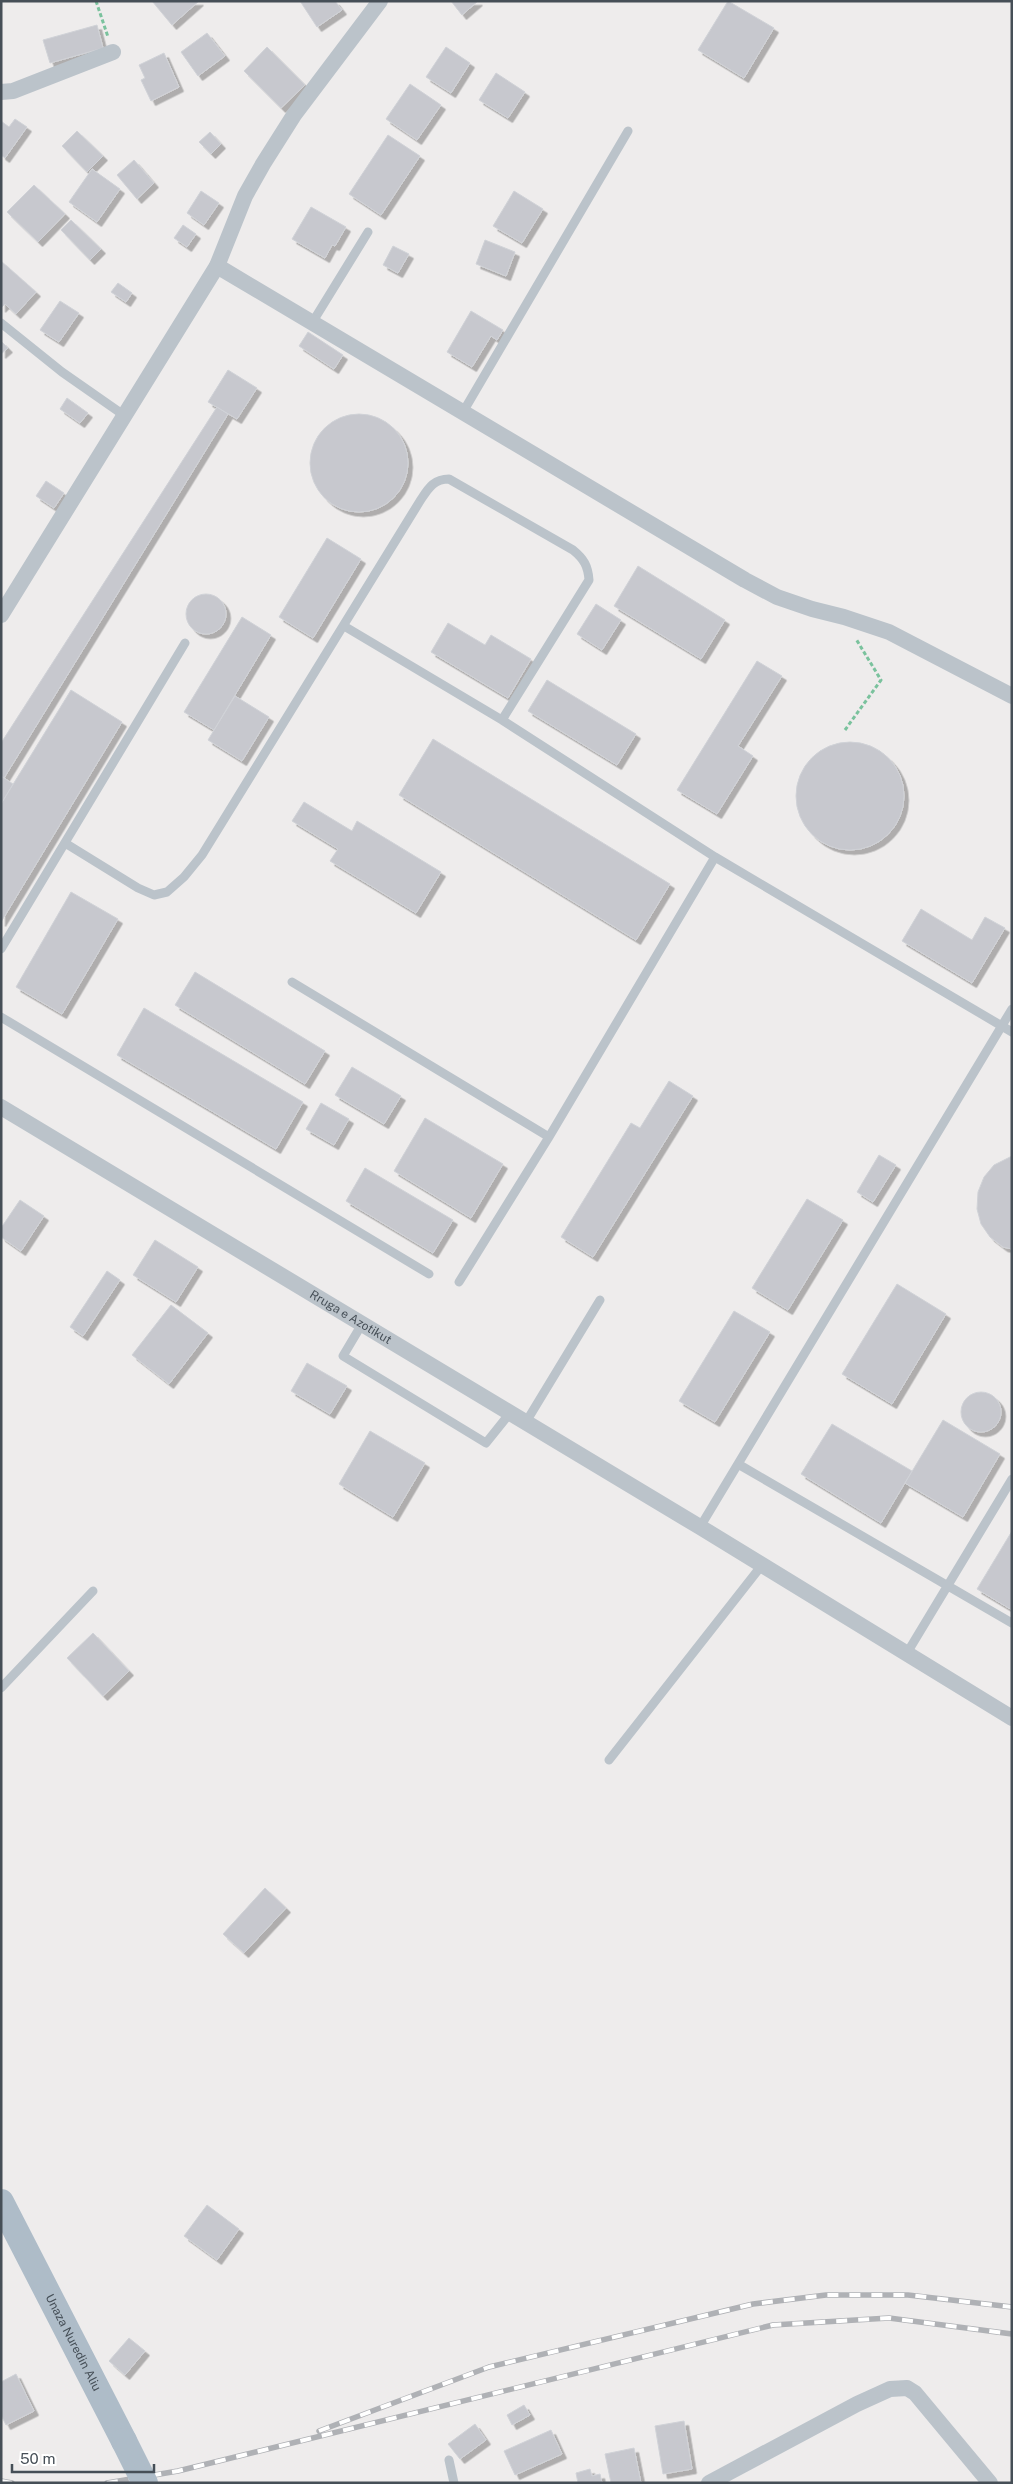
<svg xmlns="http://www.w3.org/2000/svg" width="1013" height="2484" font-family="'Public Sans',sans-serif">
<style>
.building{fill:#c7c8ce;stroke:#d0d2d7;filter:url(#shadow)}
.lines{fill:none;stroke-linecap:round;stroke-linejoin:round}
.path{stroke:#7ac29d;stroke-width:3;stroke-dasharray:4 2.5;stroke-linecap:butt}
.lane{stroke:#bbc3ca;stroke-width:9}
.street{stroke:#bbc3ca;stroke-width:16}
.primary{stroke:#aebcc8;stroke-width:26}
.rail-casing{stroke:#afb1b5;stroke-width:5.5}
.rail{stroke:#fff;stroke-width:4;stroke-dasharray:11;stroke-linecap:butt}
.primary-bridge{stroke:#aebcc8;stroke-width:26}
.labels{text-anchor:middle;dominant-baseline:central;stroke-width:5;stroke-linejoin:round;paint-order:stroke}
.street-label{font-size:12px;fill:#464f57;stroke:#fff}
</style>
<defs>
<filter id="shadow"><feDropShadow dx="4.5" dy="4.5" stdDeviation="0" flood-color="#0004"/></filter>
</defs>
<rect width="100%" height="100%" fill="#eeecec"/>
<path class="building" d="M152,1H199L172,25Z
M300,1H335L342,10L317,27Z
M451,1H478L462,15Z
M728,1L774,28L744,78L698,50Z
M97,25L103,48L50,63L43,40Z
M207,33L225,56L198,76L181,52Z
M267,47L305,85L281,108L244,71Z
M446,47L470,63L451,93L426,77Z
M164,53L179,87L151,101L141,80L145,78L139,65Z
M496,73L525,92L508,118L479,100Z
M410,84L441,105L417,140L386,119Z
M15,119L27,127L5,158L1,155V121L9,127Z
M77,131L103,156L87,172L62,146Z
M210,132L221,144L211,154L199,142Z
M388,135L420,156L381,215L349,194Z
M134,160L154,183L137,199L117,175Z
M92,169L120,189L97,222L69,202Z
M34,185L65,214L38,242L7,212Z
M201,191L219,203L204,225L187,213Z
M514,191L543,209L522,243L493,226Z
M311,207L346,227L335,246L332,245L325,258L292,239Z
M71,220L101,249L90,260L61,230Z
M183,225L196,234L187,247L174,238Z
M485,240L515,252L506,276L476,264Z
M393,246L409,254L398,273L383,265Z
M1,261L36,292L16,314L5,304L1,308Z
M118,283L132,293L126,302L111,292Z
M60,301L79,313L59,342L40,330Z
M471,311L503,330L497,340L491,336L472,367L447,352Z
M308,332L343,355L334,369L299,346Z
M1,341L8,348L1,354Z
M228,370L257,388L237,419L208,402Z
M67,398L88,413L80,423L60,409Z
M217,407L228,414L4,778L1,776V743Z
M310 463a49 49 0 1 1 98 0a49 49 0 1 1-98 0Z
M46,481L64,493L54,508L36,496Z
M327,538L361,559L313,638L279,617Z
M638,566L725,620L701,659L614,606Z
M186 614a20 20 0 1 1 40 0a20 20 0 1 1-40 0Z
M596,604L621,620L602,650L577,634Z
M242,617L271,635L214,730L184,712Z
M448,623L485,645L491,635L531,659L508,698L431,652Z
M757,661L782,676L738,746L753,756L717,814L677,790Z
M547,680L636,734L617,765L528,711Z
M71,690L122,722L1,922V804Z
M235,696L269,717L242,761L208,740Z
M433,739L670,884L636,940L399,795Z
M796 796a54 54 0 1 1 108 0a54 54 0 1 1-108 0Z
M1,776L13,784L1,804Z
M304,802L352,831L357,821L441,872L416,913L330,861L338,849L292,821Z
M71,892L118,919L62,1014L16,987Z
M921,909L972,940L985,917L1005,928L972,983L902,941Z
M195,972L325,1051L305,1084L175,1005Z
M144,1008L303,1102L276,1149L117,1055Z
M352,1067L401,1096L384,1124L335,1095Z
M669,1081L693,1096L593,1257L561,1237L631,1123L640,1128Z
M321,1103L349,1119L334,1145L306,1129Z
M425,1118L503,1164L471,1218L394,1171Z
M879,1155L896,1165L873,1202L857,1192Z
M1012,1156V1249L1003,1247L990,1237L981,1224L977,1209L978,1192L984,1177L994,1165Z
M365,1168L453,1220L433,1253L346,1201Z
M807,1199L843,1220L788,1310L752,1288Z
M20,1200L44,1216L21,1251L1,1237V1228Z
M155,1240L198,1267L176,1302L133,1275Z
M107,1271L120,1280L83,1336L70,1327Z
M897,1284L946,1314L892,1404L842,1374Z
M171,1305L208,1333L169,1384L132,1355Z
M734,1311L770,1332L715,1422L679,1401Z
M307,1363L347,1386L330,1414L291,1391Z
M961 1412a20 20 0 1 1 40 0a20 20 0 1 1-40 0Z
M943,1420L1000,1454L963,1517L905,1483Z
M832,1424L912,1471L881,1523L801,1474Z
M370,1431L425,1463L393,1517L339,1484Z
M1012,1531V1610L977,1589Z
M93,1633L129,1671L103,1696L67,1658Z
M265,1888L286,1908L244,1953L223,1934Z
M207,2205L239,2229L217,2260L184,2236Z
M129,2338L145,2351L125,2375L109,2361Z
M16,2374L34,2411L6,2425L1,2415V2382Z
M524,2405L530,2415L512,2425L507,2415Z
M684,2421L692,2469L663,2474L655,2426Z
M475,2424L486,2440L460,2459L448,2444Z
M551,2430L562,2454L515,2475L504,2451Z
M634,2448L641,2483H611L605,2454Z
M590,2469L592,2476L600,2474L602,2483H578L576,2473Z"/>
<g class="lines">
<path class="path" d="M96,1L108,37
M845,730L881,680L856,639"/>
<path class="lane" d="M1,323L62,372L125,416
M312,323L368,232
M463,412L628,131
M344,626L502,720L715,857L1012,1032
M65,843L138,888L154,895L167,892L184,877L202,855L420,501C428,489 433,479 449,479L573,550C584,559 588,566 589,580L502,720
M1,949L185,643
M292,982L549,1137
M1,1017L429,1274
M459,1282L549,1137L715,857
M362,1324L343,1356L486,1443L510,1413
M526,1422L600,1300
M738,1464L1012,1623
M700,1527L1012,1009
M907,1653L1012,1479
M1,1688L93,1591
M609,1760L762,1565
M449,2460L454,2483"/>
<g class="street">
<path d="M1,92L13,91L113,52"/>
<path d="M217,266L745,580L777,597L812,609L844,617L889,632L1012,696"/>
<path d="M1,615L217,266L245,196L263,164L294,115L380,1"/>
<path id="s1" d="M1,1107L700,1527L1012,1718"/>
<path d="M709,2483L857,2404L890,2389L907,2388L915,2393L990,2483"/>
</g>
<path class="primary" id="s2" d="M1,2202L124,2441"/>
<defs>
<path id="rail" d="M319,2431L489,2367L753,2304L826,2295H908L1012,2307
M1,2481L12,2483
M107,2483L178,2471L773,2325L889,2318L1012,2334"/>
</defs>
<use href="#rail" class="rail-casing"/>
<use href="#rail" class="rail"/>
<path class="primary-bridge" d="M124,2441L145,2483"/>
</g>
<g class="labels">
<g class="street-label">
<text stroke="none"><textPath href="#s1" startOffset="408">Rruga e Azotikut</textPath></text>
<text stroke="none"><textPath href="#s2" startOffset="158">Unaza Nuredin Aliu</textPath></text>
</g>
</g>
<rect width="1013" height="2484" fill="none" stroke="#464f57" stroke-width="5"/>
<path d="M12 2464v8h142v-8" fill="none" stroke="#464f57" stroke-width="2.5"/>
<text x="20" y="2464" font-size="15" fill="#464f57" stroke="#ffffff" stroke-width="4" paint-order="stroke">50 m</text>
</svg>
